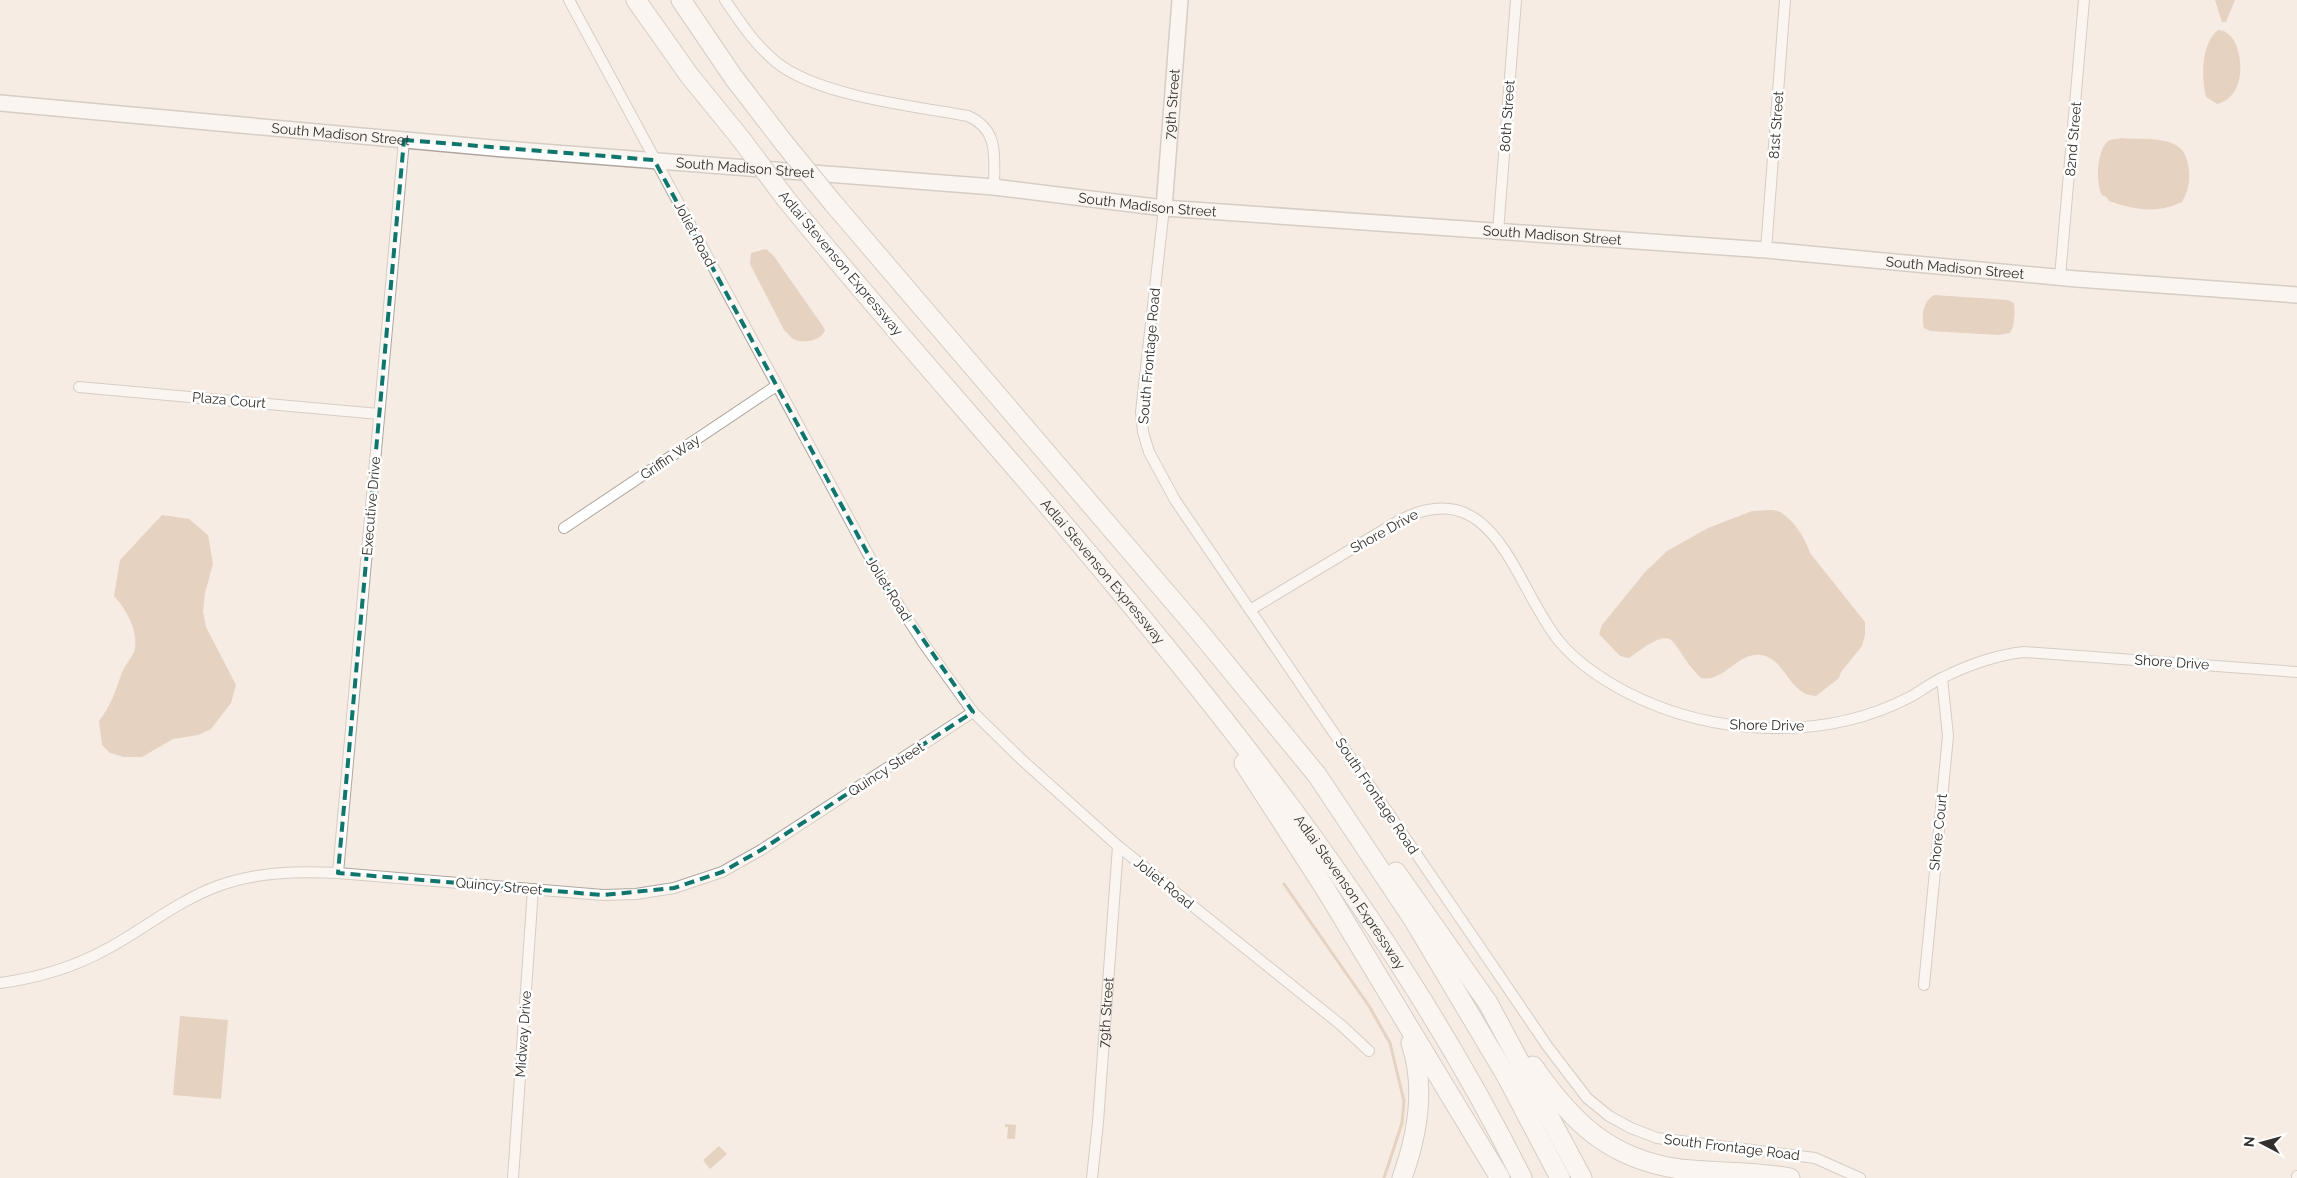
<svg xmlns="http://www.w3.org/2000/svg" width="2297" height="1178" font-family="Raleway,sans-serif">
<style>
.water{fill:#d1b196}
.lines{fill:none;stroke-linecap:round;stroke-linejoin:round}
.stream{stroke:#d1b196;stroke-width:3}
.street-casing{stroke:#afa69f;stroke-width:12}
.secondary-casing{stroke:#afa69f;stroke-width:18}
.highway-casing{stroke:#afa69f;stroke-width:21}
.street{stroke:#fff;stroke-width:10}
.secondary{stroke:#fff;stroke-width:15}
.highway{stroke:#fff;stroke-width:19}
.highway-bridge-casing{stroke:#afa69f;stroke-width:21;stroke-linecap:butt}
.highway-bridge{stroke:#fff;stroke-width:19}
.marked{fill:none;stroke:#0f766e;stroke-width:4;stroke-dasharray:10 6;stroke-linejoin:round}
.labels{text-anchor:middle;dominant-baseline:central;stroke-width:5;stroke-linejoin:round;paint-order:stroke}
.street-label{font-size:14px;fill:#34302d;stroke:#fff}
</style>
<rect width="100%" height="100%" fill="#f5ece4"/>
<path class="water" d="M2215,0H2235L2226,22H2222Z
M2218,30L2224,31C2227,33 2231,36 2233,39C2245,59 2244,98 2217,104L2206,97C2201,77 2201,44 2218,30Z
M2122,138C2146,141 2183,133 2188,164C2191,178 2189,190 2182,202C2156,214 2135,210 2109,201L2106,197L2102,195C2095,184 2097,146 2110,140C2114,139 2119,139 2122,138Z
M766,249L773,255L822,325L825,330C822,341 802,344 793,339C790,337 787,332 784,330L750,264L751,253Z
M1934,295L2008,300L2014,303C2015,311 2015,326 2010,333L1999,335L1930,331L1924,328C1921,317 1923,301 1934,295Z
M1752,511C1760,511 1772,508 1780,512C1793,519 1806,539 1810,553L1865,622V635L1862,646L1841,672L1839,678L1816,696C1812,695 1807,695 1804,693C1787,684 1782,658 1761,655C1737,652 1724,683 1701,678C1666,644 1682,619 1629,658L1620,656L1599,634L1602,625L1645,572L1667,551L1708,528Z
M162,515L189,519L208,535L213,564L205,593L203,611L206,627L236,685L231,703L211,729L198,735L173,739L142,757H124L110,753L102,745L99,721C112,704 115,692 122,672C125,665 131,659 134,652C140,633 126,609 114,596L120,560Z
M180,1016L228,1020L221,1099L173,1095Z
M1005,1124L1016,1125L1015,1139H1007L1008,1127H1005Z
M719,1146L727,1154L710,1169L703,1160Z"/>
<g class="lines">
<path class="stream" d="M1284,884L1369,1006L1390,1043L1404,1101L1402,1123L1384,1178"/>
<defs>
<g id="street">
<path d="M569,0L881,578L924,644L973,712L1021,759L1118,846L1341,1025L1369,1051"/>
<path d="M725,0C740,22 755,45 776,62C818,96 913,106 968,116C1000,130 994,158 994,187"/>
<path d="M1164,208L1141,412L1143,432L1149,452L1175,500L1548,1047L1587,1098L1609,1116L1631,1128L1657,1138L1815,1158L1860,1178"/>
<path d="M1498,232L1516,0"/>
<path d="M1766,250L1785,0"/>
<path d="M2060,277L2084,0"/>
<path d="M79,387L379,414"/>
<path d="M564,528L776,386"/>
<path d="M1250,610L1400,520C1496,472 1514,586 1559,641C1578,664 1603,680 1628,693C1713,736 1824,742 1910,697C1921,691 1931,683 1942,678C1968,665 1996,655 2024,652L2297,672"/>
<path d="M338,873L404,140"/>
<path d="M0,983C37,978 72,968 105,950C143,930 177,901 218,886C257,872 296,871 338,873L603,895L636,894L674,888L722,872L761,850L973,712"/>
<path d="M1924,985L1948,736L1942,678"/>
<path d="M513,1178L533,889"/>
<path id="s1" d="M1092,1178L1098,1122L1118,846"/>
<path d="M2297,1178V1176"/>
</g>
<g id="secondary">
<path id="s2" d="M0,103L504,149L994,187L1164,208L1766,250L2077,279L2297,295"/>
<path id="s3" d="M1164,208L1180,0"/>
</g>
<g id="highway">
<path d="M636,0L689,75L741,139"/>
<path d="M681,0L734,78L784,143"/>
<path id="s4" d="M786,199C864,295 946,387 1026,480C1212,697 1394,921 1522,1178"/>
<path d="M833,203L1198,630L1317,775L1413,919L1507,1077L1560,1178"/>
<path d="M1244,763L1326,890L1500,1178"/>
<path d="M1396,872L1488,1003L1582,1178"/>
<path d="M1533,1066C1572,1122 1609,1159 1680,1169C1717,1173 1754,1171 1790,1178"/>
<path d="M1402,1178C1418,1134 1426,1088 1411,1043"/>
</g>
</defs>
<use href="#street" class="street-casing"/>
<use href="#secondary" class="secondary-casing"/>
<use href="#highway" class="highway-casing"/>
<use href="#street" class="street"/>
<use href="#secondary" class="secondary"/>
<use href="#highway" class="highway"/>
<defs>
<path id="highway-bridge" d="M741,139L786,199
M784,143L833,203"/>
</defs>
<use href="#highway-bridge" class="highway-bridge-casing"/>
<use href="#highway-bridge" class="highway-bridge"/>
</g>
<path d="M0 0H2297V1178H0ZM404,140L654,160L881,578L973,712L761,850L722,872L674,888L603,895L338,873Z" fill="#f5ece4" fill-opacity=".55" fill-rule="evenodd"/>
<path class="marked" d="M404,140L654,160L881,578L973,712L761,850L722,872L674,888L603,895L338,873Z"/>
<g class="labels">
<g class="street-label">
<text stroke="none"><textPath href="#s3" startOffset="104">79th Street</textPath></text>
<text transform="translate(1507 116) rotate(-86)">80th Street</text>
<text transform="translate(1776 125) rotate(-86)">81st Street</text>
<text stroke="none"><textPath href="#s2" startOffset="342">South Madison Street</textPath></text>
<text transform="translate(2073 139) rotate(-85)">82nd Street</text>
<text stroke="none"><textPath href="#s2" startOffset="748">South Madison Street</textPath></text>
<text stroke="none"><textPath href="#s2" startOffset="1152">South Madison Street</textPath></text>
<text transform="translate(695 234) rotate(62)">Joliet Road</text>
<text stroke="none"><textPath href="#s2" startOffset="1558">South Madison Street</textPath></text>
<text transform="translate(841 263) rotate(50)">Adlai Stevenson Expressway</text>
<text stroke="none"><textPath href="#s2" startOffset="1962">South Madison Street</textPath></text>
<text transform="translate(1149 356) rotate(-85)">South Frontage Road</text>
<text transform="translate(229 400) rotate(5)">Plaza Court</text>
<text transform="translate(670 457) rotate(-34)">Griffin Way</text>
<text transform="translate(371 506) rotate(-85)">Executive Drive</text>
<text transform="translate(1384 531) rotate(-29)">Shore Drive</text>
<text stroke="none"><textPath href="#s4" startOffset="489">Adlai Stevenson Expressway</textPath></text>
<text transform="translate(889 589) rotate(58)">Joliet Road</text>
<text transform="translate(2172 662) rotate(4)">Shore Drive</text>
<text transform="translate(1767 725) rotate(1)">Shore Drive</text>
<text transform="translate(886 769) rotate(-33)">Quincy Street</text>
<text transform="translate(1377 796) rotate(56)">South Frontage Road</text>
<text transform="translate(1938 832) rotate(-84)">Shore Court</text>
<text transform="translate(1164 883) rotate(39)">Joliet Road</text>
<text transform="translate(499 886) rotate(5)">Quincy Street</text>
<text stroke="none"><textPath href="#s4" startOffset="894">Adlai Stevenson Expressway</textPath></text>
<text stroke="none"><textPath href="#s1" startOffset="166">79th Street</textPath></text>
<text transform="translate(523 1034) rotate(-86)">Midway Drive</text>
<text transform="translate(1732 1147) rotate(7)">South Frontage Road</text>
</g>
</g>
<g transform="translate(2262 1143) rotate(276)" stroke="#ffffff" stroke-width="4" paint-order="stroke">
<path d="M0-4L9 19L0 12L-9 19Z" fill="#34302d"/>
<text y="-8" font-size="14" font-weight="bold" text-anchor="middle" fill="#34302d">N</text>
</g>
</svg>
